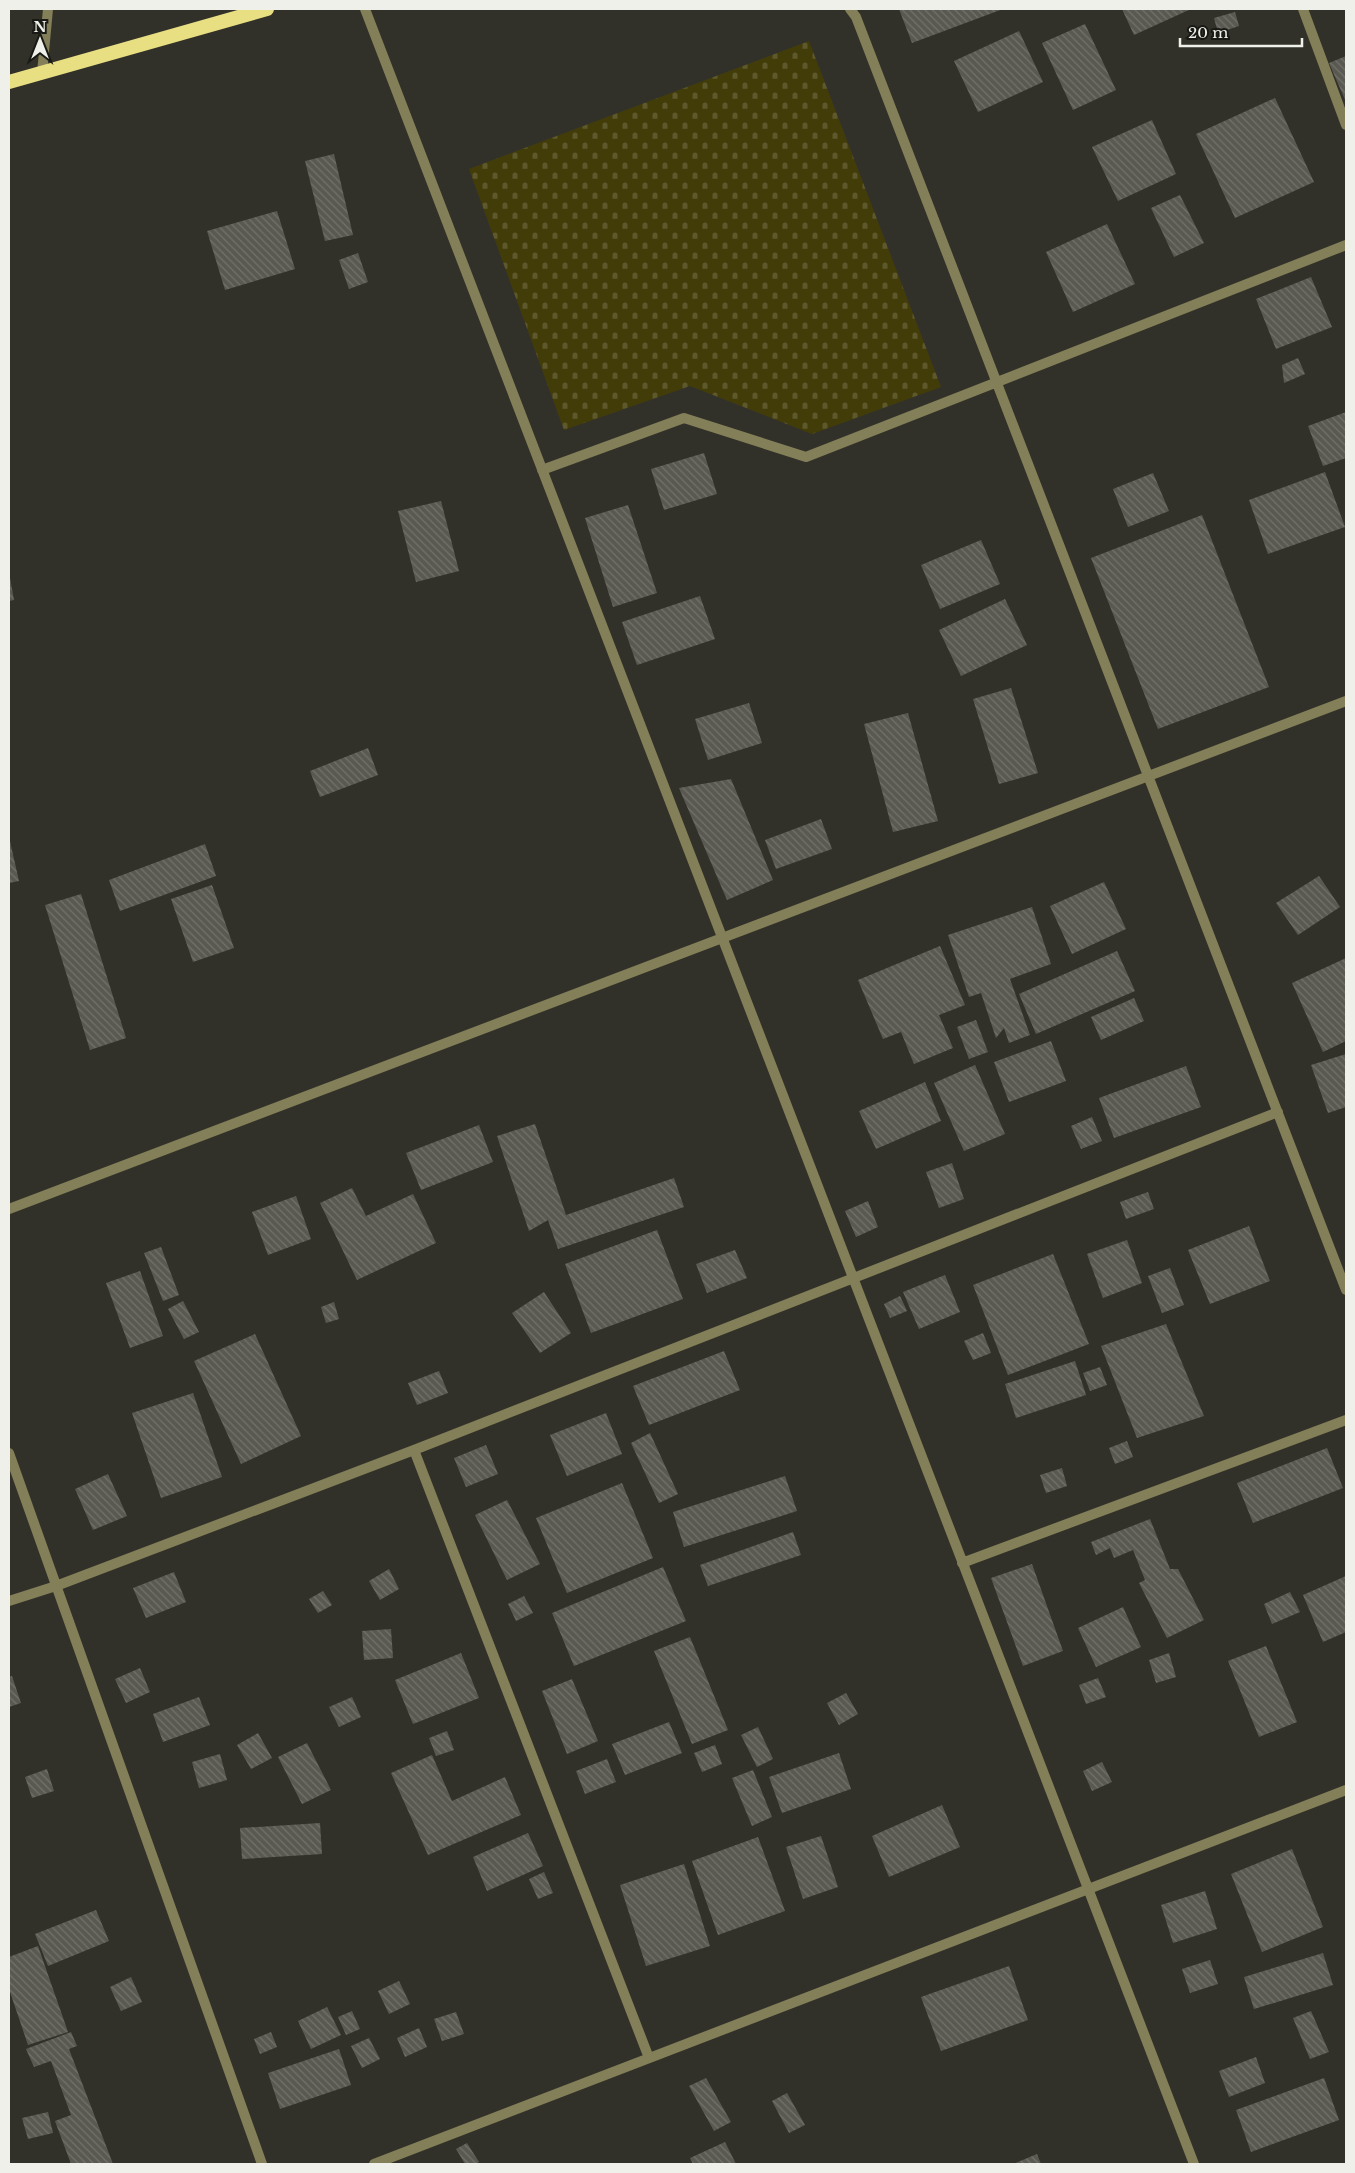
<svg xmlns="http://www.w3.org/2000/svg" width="1355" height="2173" font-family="'Libre Baskerville',serif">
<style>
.cemetery{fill:url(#cemetery-stones)}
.building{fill:url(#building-back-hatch)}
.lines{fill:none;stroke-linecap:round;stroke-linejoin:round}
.minor{stroke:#837f58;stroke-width:10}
.trunk{stroke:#e8de82;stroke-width:14}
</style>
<defs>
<pattern id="cemetery-stones" width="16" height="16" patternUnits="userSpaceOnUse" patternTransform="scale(1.25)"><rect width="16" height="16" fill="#423c09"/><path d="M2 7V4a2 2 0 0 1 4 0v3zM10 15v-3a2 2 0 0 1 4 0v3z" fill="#5e582d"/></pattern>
<pattern id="building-back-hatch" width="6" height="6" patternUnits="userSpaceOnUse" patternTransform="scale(1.25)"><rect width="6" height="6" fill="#5a5951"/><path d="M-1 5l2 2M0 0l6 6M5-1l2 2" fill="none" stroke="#72716a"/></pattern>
</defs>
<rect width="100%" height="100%" fill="#323129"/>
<path class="cemetery" d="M809,41L941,387L812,434L690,386L564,430L469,169Z"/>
<path class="building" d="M899,9H1003L912,43Z
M1122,9H1191L1134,35Z
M1235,12L1239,26L1218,33L1214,18Z
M1085,24L1116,90L1073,110L1042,43Z
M1019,31L1043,82L978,112L954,61Z
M1346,56V102L1329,63Z
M1275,98L1314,182L1235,218L1196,134Z
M1152,120L1176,174L1118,201L1092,147Z
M334,154L353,235L325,241L305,161Z
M1180,195L1204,243L1174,257L1151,208Z
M277,211L295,269L225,290L207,231Z
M1107,224L1135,284L1073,312L1046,252Z
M358,253L368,282L349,289L339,260Z
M1311,277L1332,327L1276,349L1256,299Z
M1298,358L1305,374L1284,383L1282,365Z
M1346,412V458L1323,466L1308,426Z
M704,453L717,494L664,510L651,469Z
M1325,472L1345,527L1268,554L1249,500Z
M1153,473L1169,511L1128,527L1113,489Z
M441,501L459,571L416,582L398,511Z
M628,505L657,593L613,607L585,518Z
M1202,515L1269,687L1158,729L1091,558Z
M981,540L1000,584L940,609L921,565Z
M10,578L14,600L9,601V579Z
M700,596L715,639L637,665L622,622Z
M1005,599L1027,645L961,676L939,630Z
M1011,688L1038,773L999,784L973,699Z
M749,703L762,743L708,760L695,719Z
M908,713L938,821L893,832L864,724Z
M368,748L378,775L320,797L310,771Z
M731,779L773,880L727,900L679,788Z
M821,819L832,849L776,869L765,840Z
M9,837L19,881L9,883Z
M205,844L216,876L120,911L109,880Z
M1319,876L1340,907L1298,935L1276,903Z
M1104,882L1126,929L1072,954L1050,906Z
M212,885L234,948L193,962L171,899Z
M81,894L126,1038L90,1050L45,905Z
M1032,907L1051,964L1010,979L1030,1035L1009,1043L1004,1028L996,1038L981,993L969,997L948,935Z
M940,946L965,1005L939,1015L953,1048L914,1064L901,1032L883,1039L858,980Z
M1117,951L1135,991L1036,1034L1019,994Z
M1346,958V1041L1323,1052L1292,983Z
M1134,998L1144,1021L1101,1040L1091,1017Z
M976,1020L988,1052L969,1059L957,1027Z
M1051,1041L1066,1081L1009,1102L994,1062Z
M1346,1054V1107L1328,1113L1311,1065Z
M975,1065L1005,1134L964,1151L934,1083Z
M1186,1066L1201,1107L1114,1138L1099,1098Z
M925,1082L941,1121L876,1149L859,1111Z
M1092,1117L1102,1141L1081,1149L1071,1126Z
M535,1124L566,1215L674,1178L684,1207L558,1249L548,1220L529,1231L497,1136Z
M479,1125L493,1162L421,1190L406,1153Z
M952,1163L964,1199L939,1208L926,1172Z
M352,1188L366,1216L413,1194L436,1243L357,1280L320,1203Z
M1148,1192L1154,1209L1126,1219L1120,1202Z
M296,1196L311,1239L268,1255L252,1212Z
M868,1201L878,1227L856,1237L845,1211Z
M1249,1226L1270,1281L1210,1304L1188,1250Z
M657,1230L683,1299L591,1333L565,1264Z
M1127,1240L1142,1283L1103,1298L1087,1254Z
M161,1247L179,1295L163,1301L144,1253Z
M735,1250L747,1278L707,1293L696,1264Z
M1053,1254L1089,1344L1008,1375L973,1285Z
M1170,1268L1184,1305L1162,1313L1148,1276Z
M140,1271L163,1336L130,1348L106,1283Z
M945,1275L960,1312L919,1329L903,1292Z
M544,1292L571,1333L540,1353L512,1313Z
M900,1296L907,1311L890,1318L884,1304Z
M183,1301L199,1332L184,1339L168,1309Z
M334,1302L339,1319L326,1323L321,1307Z
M1166,1324L1204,1416L1137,1438L1101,1346Z
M983,1333L991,1353L973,1360L964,1341Z
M255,1334L301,1436L241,1464L194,1361Z
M724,1351L740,1390L649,1425L633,1386Z
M1075,1361L1086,1395L1016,1418L1005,1384Z
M1100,1367L1107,1385L1090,1391L1083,1373Z
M439,1371L448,1393L417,1405L408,1383Z
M193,1393L222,1477L161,1498L132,1413Z
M606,1413L622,1454L567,1476L550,1435Z
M650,1433L678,1494L659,1503L631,1443Z
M1127,1441L1133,1457L1115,1464L1109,1448Z
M486,1445L498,1474L466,1487L454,1458Z
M1327,1448L1343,1488L1253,1523L1237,1483Z
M1062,1468L1067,1486L1046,1493L1040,1475Z
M108,1474L127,1516L93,1530L75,1489Z
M785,1476L797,1511L684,1547L673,1512Z
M622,1483L653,1558L567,1593L536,1518Z
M507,1500L540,1564L507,1580L475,1515Z
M1150,1519L1170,1569H1178L1204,1620L1167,1638L1139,1583L1145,1580L1133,1550L1114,1558L1110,1548L1096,1555L1091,1542Z
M793,1532L801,1555L708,1586L700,1565Z
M1032,1564L1063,1651L1023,1666L991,1578Z
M663,1567L686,1621L574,1666L552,1613Z
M389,1569L399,1589L380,1600L369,1581Z
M174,1572L186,1602L146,1618L133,1588Z
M1346,1576V1632L1323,1642L1303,1595Z
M323,1591L332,1605L318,1613L309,1599Z
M1290,1592L1300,1612L1272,1624L1264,1604Z
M524,1596L533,1613L516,1621L508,1604Z
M1123,1607L1141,1647L1096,1667L1078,1628Z
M391,1629L393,1658L364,1660L362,1631Z
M690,1637L728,1730L692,1744L654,1651Z
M1266,1646L1297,1722L1259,1737L1228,1661Z
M461,1653L479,1698L413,1724L395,1680Z
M1169,1653L1176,1677L1156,1683L1149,1660Z
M140,1668L150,1692L126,1703L115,1679Z
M12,1676L21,1703L9,1707V1677Z
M1098,1678L1106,1697L1086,1704L1079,1685Z
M572,1679L598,1741L567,1754L542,1691Z
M846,1693L858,1714L839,1725L827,1703Z
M199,1697L210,1725L163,1742L153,1714Z
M352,1697L361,1717L339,1727L329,1707Z
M669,1722L682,1753L625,1775L612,1744Z
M758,1727L773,1759L757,1767L741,1735Z
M447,1731L454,1750L436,1756L429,1738Z
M258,1733L272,1758L251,1769L237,1745Z
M307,1743L331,1790L302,1804L278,1757Z
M715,1745L722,1764L702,1772L694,1753Z
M839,1753L851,1789L782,1813L769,1777Z
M220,1754L227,1780L199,1788L192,1762Z
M432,1755L452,1801L505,1777L521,1815L428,1855L391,1773Z
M607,1759L616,1782L585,1794L576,1771Z
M1102,1762L1112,1782L1092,1791L1083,1771Z
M47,1769L54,1791L32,1798L25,1777Z
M753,1770L772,1817L752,1826L732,1778Z
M942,1805L960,1847L889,1877L872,1836Z
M320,1823L322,1854L242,1859L240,1828Z
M528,1833L543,1866L487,1891L473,1857Z
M821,1836L838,1887L803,1899L786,1847Z
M758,1837L785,1911L718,1935L692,1861Z
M1292,1849L1323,1927L1262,1952L1231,1874Z
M684,1864L710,1946L646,1966L620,1885Z
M544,1872L553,1893L538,1899L529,1879Z
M1205,1891L1217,1929L1173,1943L1161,1905Z
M96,1910L109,1941L48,1966L35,1934Z
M38,1946L68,2032L28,2045L9,1989V1957Z
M1323,1953L1333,1985L1254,2009L1244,1977Z
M1210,1960L1218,1984L1190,1993L1182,1969Z
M1009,1966L1028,2020L941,2051L921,1997Z
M131,1977L142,2002L121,2011L110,1987Z
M399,1981L410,2004L389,2014L378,1991Z
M327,2007L341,2035L311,2049L298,2021Z
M352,2011L360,2029L346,2035L338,2017Z
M1311,2011L1329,2052L1310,2059L1293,2018Z
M456,2012L464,2034L442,2041L434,2019Z
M419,2028L427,2047L405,2057L397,2038Z
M71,2032L77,2046L69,2049L113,2164H71L55,2121L71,2115L51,2061L34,2067L26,2049Z
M271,2032L277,2047L260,2054L254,2039Z
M369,2038L380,2059L362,2068L351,2046Z
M339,2049L351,2085L280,2109L268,2073Z
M1256,2057L1265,2083L1229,2097L1219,2071Z
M706,2078L731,2122L714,2131L689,2086Z
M1324,2078L1339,2120L1251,2152L1236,2110Z
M787,2093L805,2125L789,2133L772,2101Z
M48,2112L53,2133L28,2139L22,2118Z
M725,2142L736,2164H693L690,2158Z
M467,2143L479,2162L476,2164H465L456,2149Z
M1037,2154L1041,2164H1013Z"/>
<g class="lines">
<path class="minor" d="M365,9L1194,2164
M850,9L856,17L1346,1290
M1303,9L1346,125
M42,73L48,9
M542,470L684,418L806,457L1346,245
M9,1209L1346,701
M414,1450L649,2058
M9,1453L262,2164
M962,1563L1346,1420
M9,1601L56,1586L414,1450L1278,1112
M374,2164L1346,1790"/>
<path class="trunk" d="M9,82L267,9"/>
</g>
<rect width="1355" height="2173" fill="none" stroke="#f0f0ea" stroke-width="20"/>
<g transform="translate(40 40)" stroke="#191915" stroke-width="4" paint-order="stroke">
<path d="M0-4L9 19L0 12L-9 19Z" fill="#f0f0ea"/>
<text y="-8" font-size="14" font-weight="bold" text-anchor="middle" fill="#f0f0ea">N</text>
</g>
<path d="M1180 38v8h122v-8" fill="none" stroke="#f0f0ea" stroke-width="2.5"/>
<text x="1188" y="38" font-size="15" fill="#f0f0ea" stroke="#191915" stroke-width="4" paint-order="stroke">20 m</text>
</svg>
